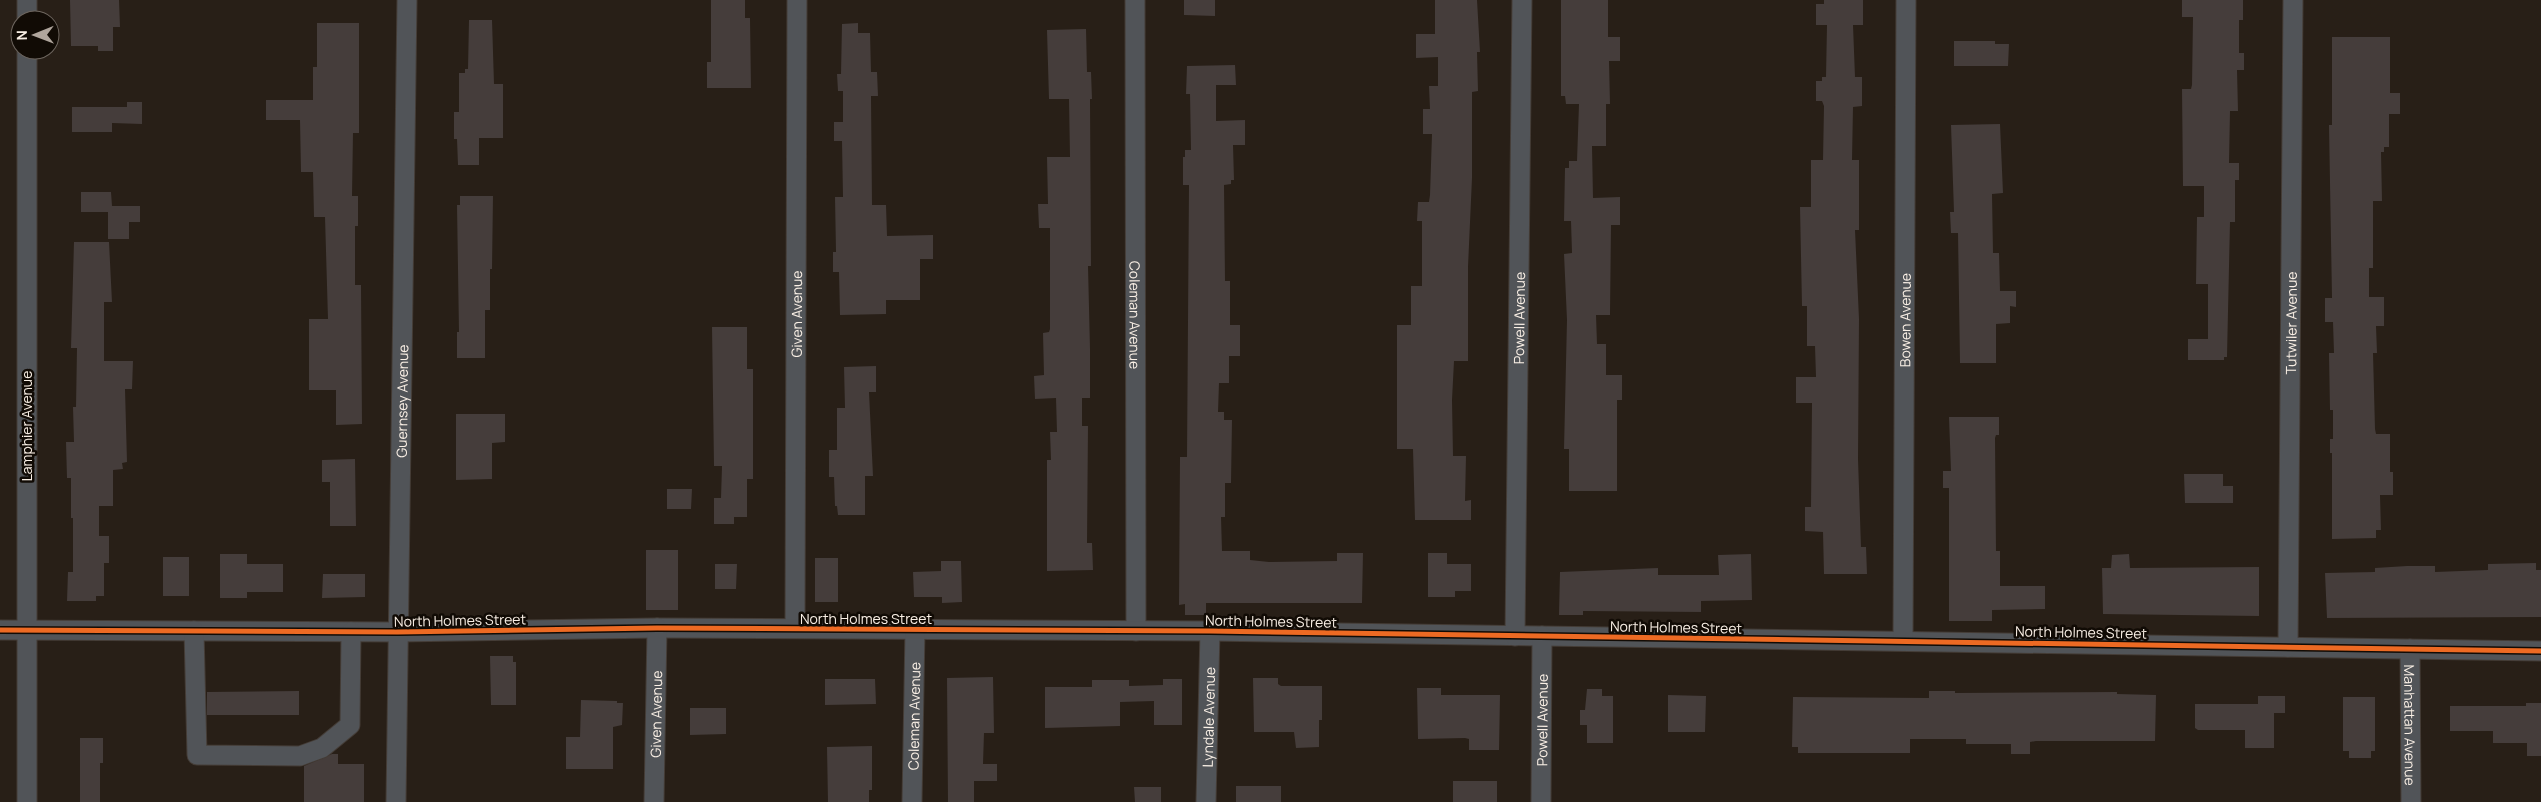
<svg xmlns="http://www.w3.org/2000/svg" width="2541" height="802" font-family="Manrope,sans-serif">
<style>
.building{fill:#453d3b}
.lines{fill:none;stroke-linecap:round;stroke-linejoin:round}
.minor-casing{stroke:#443c36;stroke-width:21}
.minor{stroke:#515458;stroke-width:19}
.cycleway-casing{stroke:#110b05;stroke-width:8}
.cycleway{stroke:#ed6a23;stroke-width:5}
.labels{text-anchor:middle;dominant-baseline:central;stroke-width:5;stroke-linejoin:round;paint-order:stroke}
.street-label{font-size:14px;fill:#f9efe5;stroke:#110b05}
</style>
<rect width="100%" height="100%" fill="#281f17"/>
<path class="building" d="M70,0H119L120,27H113V51H98V46H71Z
M711,0H745V18H750L751,88H707V62H711Z
M1184,0H1215V16L1184,15Z
M1435,0H1477L1480,52H1477L1478,91L1472,92V178L1468,267V361H1454L1452,400L1453,456H1466L1465,501L1471,500V520H1415L1413,449H1397V325H1411V286H1422V221H1417L1418,202H1429L1430,195L1432,134H1423V109H1430L1429,86H1438V57L1416,58V34H1435Z
M1561,0H1608V37H1620V61H1609L1610,104H1606V146H1592L1593,198L1620,197V225H1611L1610,315H1596L1597,344H1606V375H1622V400H1617V491H1569V449H1564L1567,320L1564,254L1572,253L1571,221H1564L1565,168H1569V161H1577L1579,104H1566L1565,96H1561Z
M1824,0H1863V25H1853L1855,77H1862V106L1853,107L1852,160H1859V230H1855L1859,319L1858,459L1861,547H1866L1867,574H1824L1823,532L1805,531V507H1811L1812,403H1796V377H1816L1815,346H1807V306H1802L1800,207H1811V160H1823L1824,106L1822,101H1816V81H1822V77H1826L1827,25H1816V4H1824Z
M2182,0H2243V20H2239V53H2244V70H2237L2238,111H2230L2229,163H2239V180H2235V222H2230L2227,357H2224V360H2188V339H2208V284H2196L2197,217H2204V186H2183L2182,89H2191L2192,85L2193,17H2182Z
M469,20H492L494,84H503V138H479V165H458L457,139H454V112H459V73H465V69H468Z
M317,23H359V133H353L352,196H358V226H355V285H361L362,424L336,425V390H309V319H328L325,217H314L313,172H301L300,120H266V100H313V67H317Z
M858,23V33H870L871,72H877L878,96H871L872,205H886L887,236L933,235V259H920V300H886V314L840,315L839,272H833V252H836L835,197H843L842,141H834V122H843V91H838L837,74H841L842,24Z
M1086,29L1087,72H1091L1092,99H1090L1091,266H1088L1090,349V398H1082V426H1088L1087,543H1092L1093,570L1047,571V460H1051L1050,432H1057L1056,398L1035,399L1034,376L1044,375L1043,333L1049,332L1050,329V228H1039L1038,204H1048L1047,157H1070L1069,99H1049L1047,30Z
M2332,37H2390V93H2400V114H2389V147H2384V152H2381L2382,201H2373V268H2369V297H2384V326H2376L2377,353H2373L2375,429L2376,434H2390V472H2393V495H2380L2381,530H2376V538L2332,539V453H2330V439H2333V410H2330L2329,353H2334L2333,322H2325V298H2332L2329,125H2332Z
M1954,41H1995V44H2009L2008,66H1954Z
M1235,65L1236,85H1216V121L1245,120V145H1233L1234,180H1231V184L1224,185L1225,281H1230V325H1240V356H1229V383H1219L1218,412H1224V420H1232L1231,483H1225V517H1221L1222,551H1250V560L1269,562L1337,561V553H1363L1362,603H1206V615H1185V604L1179,605L1180,457H1187L1189,185H1183V157H1185V150H1191L1190,94H1186L1187,66Z
M127,102H142V124L112,123V132H72V107H127Z
M2000,124L2003,193L1992,194L1993,253H1999L2000,291H2016V307L2010,306V323L1996,324V363H1960L1958,233H1951L1950,212H1954L1951,125Z
M81,192H111L112,206H140V222H129V239H108V212H81Z
M460,196H493L492,269H490V310H485V358H457V332H459L457,205H460Z
M74,242H109L112,302H104V361H133L132,389H125L127,462L122,463L123,469L113,470V506H99V536H109V563H104V596H96V601H67L68,572H73V518H71V478H67L66,442H74L73,407H76L77,348H71Z
M712,327H747V369H753V479H747V517H734V524H714V498H721L722,466H714Z
M876,366V392H869L873,476H865V515H838L837,506H835L834,477H829V450H837V408H845L844,367Z
M456,414H505V442L492,443V479L456,480Z
M1949,417H1999V435H1996L1995,438L1996,551H2000V586H2045V609L1992,610V621H1949V488H1943V471H1951Z
M355,459L356,526H330V482H322V460Z
M2184,474H2223V486H2233V503H2185Z
M667,489H692L691,509H667Z
M646,550H678V610H646Z
M1428,553H1447V564H1471V591H1455V597H1428Z
M220,554H247V564H283V592H247V598H220Z
M1751,554L1752,600L1701,601V612L1583,611V615H1559L1560,572L1658,568V575H1719L1718,555Z
M2129,554L2130,568L2259,567V616L2103,614L2102,568H2111L2112,555Z
M163,557H189V596H163Z
M815,558H838V602H815Z
M941,561H961L962,602L942,603V597H914L913,572L941,571Z
M2536,563V570H2541V617L2327,618L2325,573L2375,572V568L2407,566H2435V572L2488,570V564Z
M715,564H737L736,589H715Z
M323,574H365V597L322,598Z
M490,656H513V662H516V705H491Z
M993,677L994,733H984L983,764H997V781H974V802H948L947,678Z
M1253,678H1278V684L1281,686H1322V720H1319V747L1296,748L1294,732H1254Z
M825,679H875L876,704L825,705Z
M1163,679H1182V725H1154V701L1120,702V726L1045,728V687H1092V680H1129V686L1163,685Z
M1417,688H1441V695H1500L1499,750H1469V739L1465,738L1418,739Z
M1587,689H1602V696H1613V743H1587V725H1580V710H1585Z
M299,691V715H207V692Z
M1929,691H1955V693L2117,692V694L2156,695L2155,741H2036L2030,742V754H2011V744H1966V739H1910V753H1798V747H1792L1793,697L1929,698Z
M1668,695L1706,696L1705,732H1668Z
M2258,696H2285V713H2274V748H2245V730H2198L2195,728V704H2258Z
M2343,697H2375V751H2371V758H2349V751H2343Z
M581,700L617,701V703H623L622,725L613,727V769H566V737H580Z
M2526,703H2541V756H2527V743H2493V731H2450V706H2526Z
M690,708H726V734L690,735Z
M80,738H103V763H100V802H80Z
M872,746V790H869V802H828L827,747Z
M332,754H338V764H364V802H304V766Z
M1453,781H1497V802H1453Z
M1236,786H1281V802H1236Z
M1134,787H1161V802H1135Z"/>
<g class="lines">
<defs>
<g id="minor">
<path id="s1" d="M1135,0L1136,631"/>
<path d="M27,20V0"/>
<path d="M27,50V802"/>
<path id="s2" d="M795,628L797,0"/>
<path d="M0,630L398,632L657,628L1210,631L2541,651"/>
<path d="M194,631L197,755L300,756L322,748L350,725L351,632"/>
<path id="s3" d="M1515,636L1522,0"/>
<path id="s4" d="M1903,641L1906,0"/>
<path id="s5" d="M2288,647L2293,0"/>
<path id="s6" d="M2410,649L2411,802"/>
<path id="s7" d="M396,802L407,0"/>
<path id="s8" d="M654,802L657,628"/>
<path id="s9" d="M912,802L915,629"/>
<path id="s10" d="M1206,802L1210,631"/>
<path id="s11" d="M1541,802L1542,636"/>
</g>
</defs>
<use href="#minor" class="minor-casing"/>
<use href="#minor" class="minor"/>
<defs>
<path id="cycleway" d="M0,630L398,632L657,628L1210,631L2541,651"/>
</defs>
<use href="#cycleway" class="cycleway-casing"/>
<use href="#cycleway" class="cycleway"/>
</g>
<g class="labels">
<g class="street-label">
<text stroke="none"><textPath href="#s2" startOffset="314">Given Avenue</textPath></text>
<text stroke="none"><textPath href="#s1" startOffset="315">Coleman Avenue</textPath></text>
<text stroke="none"><textPath href="#s3" startOffset="318">Powell Avenue</textPath></text>
<text stroke="none"><textPath href="#s4" startOffset="321">Bowen Avenue</textPath></text>
<text stroke="none"><textPath href="#s5" startOffset="324">Tutwiler Avenue</textPath></text>
<text stroke="none"><textPath href="#s7" startOffset="401">Guernsey Avenue</textPath></text>
<text transform="translate(26 426) rotate(-90)">Lamphier Avenue</text>
<text x="866" y="618">North Holmes Street</text>
<text transform="translate(460 620) rotate(-1)">North Holmes Street</text>
<text transform="translate(1271 621) rotate(1)">North Holmes Street</text>
<text transform="translate(1676 627) rotate(1)">North Holmes Street</text>
<text transform="translate(2081 632) rotate(1)">North Holmes Street</text>
<text stroke="none"><textPath href="#s8" startOffset="88">Given Avenue</textPath></text>
<text stroke="none"><textPath href="#s9" startOffset="86">Coleman Avenue</textPath></text>
<text stroke="none"><textPath href="#s10" startOffset="85">Lyndale Avenue</textPath></text>
<text stroke="none"><textPath href="#s11" startOffset="82">Powell Avenue</textPath></text>
<text stroke="none"><textPath href="#s6" startOffset="76">Manhattan Avenue</textPath></text>
</g>
</g>
<g transform="translate(35 35) rotate(269)"><circle r="24" fill="#110b05" stroke="#6e665f"/>
<path d="M0-4L9 19L0 12L-9 19Z" fill="#b0a69d"/>
<text y="-8" font-size="14" font-weight="bold" text-anchor="middle" fill="#f9efe5">N</text>
</g>
</svg>
